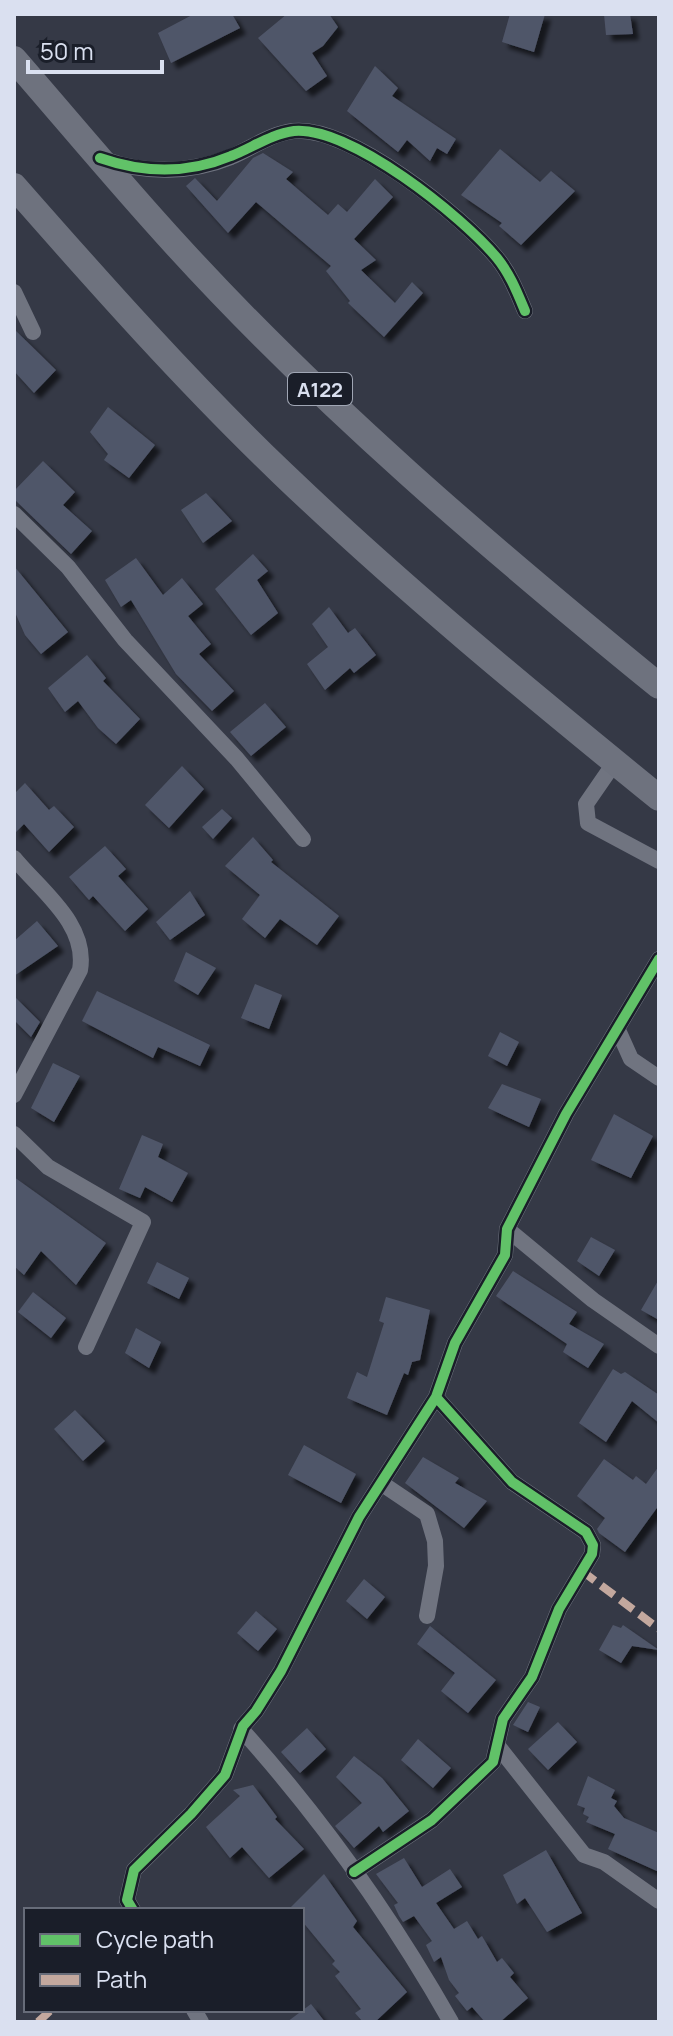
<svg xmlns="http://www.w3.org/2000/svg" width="673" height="2036" font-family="Manrope,sans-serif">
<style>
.building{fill:#505669;filter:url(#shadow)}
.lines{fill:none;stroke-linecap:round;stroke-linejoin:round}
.minor{stroke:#707480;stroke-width:16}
.trunk{stroke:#6e727e;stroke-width:26}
.quiet{stroke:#c3a89e;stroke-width:8;stroke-dasharray:16 8;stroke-linecap:butt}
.cycleway-casing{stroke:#1a1e29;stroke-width:15}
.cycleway{stroke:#61c268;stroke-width:10}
.labels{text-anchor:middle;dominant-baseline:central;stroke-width:8;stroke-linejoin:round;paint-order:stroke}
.shield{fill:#1a1e29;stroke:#a0a6b4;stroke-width:2}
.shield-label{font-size:20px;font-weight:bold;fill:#dae0f0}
</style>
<defs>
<filter id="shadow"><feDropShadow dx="6" dy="6" stdDeviation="2" flood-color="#0009"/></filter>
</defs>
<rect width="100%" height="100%" fill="#353946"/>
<path class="building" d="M194,14H232L240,28L171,63L158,33Z
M287,14H329L338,27L323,46L312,53L327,76L306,91L258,38Z
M510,14H545L534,52L502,42Z
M604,14H630L633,34L606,35Z
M375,66L398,88L392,96L456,139L447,154L437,148L430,161L407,140L398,152L347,111Z
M500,149L540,182L551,171L575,191L521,245L499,226L502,223L461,195Z
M263,153L293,172L286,179L328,215L338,204L347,212L375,179L393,197L354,239L376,260L361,270L395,303L412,282L423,293L384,337L348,303L350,301L326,271L331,266L256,202L228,233L186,186L195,178L217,201L253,158Z
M14,329L56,370L34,393L14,371Z
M108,407L155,445L129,478L104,460L108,454L90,432Z
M43,461L75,492L63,505L92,531L71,554L14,499V491Z
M206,493L232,521L203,543L181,510Z
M253,554L268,571L257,580L278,613L251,635L215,589Z
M136,558L163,595L182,578L203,604L188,616L211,644L199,654L234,691L212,711L176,674L131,600L121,607L105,580Z
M14,566L68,632L41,654L25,635L14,610Z
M329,607L348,633L355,628L376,655L354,673L350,668L325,690L307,664L328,647L312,624Z
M87,655L106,678L103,681L140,719L116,744L98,728L78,701L65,712L48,688Z
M265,703L286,727L251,756L230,732Z
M182,766L204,789L169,828L145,805Z
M25,783L49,810L54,806L74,827L49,852L24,824L14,834V794Z
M222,809L232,818L213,839L202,827Z
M253,837L273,860L271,862L339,916L317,945L280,919L265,938L242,919L260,895L225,866Z
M105,846L126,869L118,876L148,909L125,931L93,896L89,900L69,877Z
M190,891L205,915L170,940L156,922Z
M37,921L58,946L14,976V941Z
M186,952L216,968L198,995L174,981Z
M255,984L282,995L269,1029L241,1018Z
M97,991L210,1045L200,1066L158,1047L153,1058L82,1021Z
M14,996L40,1022L31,1037L14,1020Z
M500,1032L519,1042L507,1066L488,1056Z
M53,1063L80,1076L54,1122L31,1108Z
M502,1084L541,1099L529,1127L488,1108Z
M614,1114L653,1136L631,1178L591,1160Z
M142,1135L163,1144L158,1157L188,1173L172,1202L145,1187L140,1198L119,1189Z
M14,1177L106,1243L76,1285L41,1251L24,1275L14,1266Z
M591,1237L615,1250L599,1276L577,1261Z
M157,1262L189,1278L179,1299L147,1283Z
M513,1271L577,1312L569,1324L604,1344L588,1368L563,1352L567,1344L496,1296Z
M659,1279V1320L641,1310Z
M33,1292L66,1318L51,1338L18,1312Z
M386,1297L430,1310L420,1360L412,1362L408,1375L404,1373L387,1415L347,1398L357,1372L367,1377L384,1323L379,1321Z
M136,1328L161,1342L149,1368L125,1353Z
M613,1369L621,1374L625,1372L659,1395V1423L632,1401L606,1442L579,1423Z
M75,1410L105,1441L83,1461L54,1429Z
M304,1445L356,1474L341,1503L288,1475Z
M423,1457L459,1478L455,1483L487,1501L464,1528L405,1483Z
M604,1459L633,1480L636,1476L646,1484L659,1466V1505L625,1552L599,1533L597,1529L605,1518L577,1496Z
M364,1579L385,1597L367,1619L346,1601Z
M256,1611L277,1629L258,1651L237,1633Z
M613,1625L621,1628L623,1625L659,1650L632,1646L621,1663L599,1650Z
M430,1626L496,1680L468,1713L441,1691L455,1673L417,1644Z
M528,1702L540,1707L528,1732L513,1725Z
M558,1722L577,1742L548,1770L528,1749Z
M307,1728L326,1749L300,1773L281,1752Z
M418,1739L451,1768L433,1788L401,1760Z
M354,1756L382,1778L409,1811L383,1832L379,1826L354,1848L335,1826L362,1803L336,1777Z
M588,1776L615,1790L611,1798L617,1801L614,1806L624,1818L659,1833V1872L608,1849L615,1834L586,1822L589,1817L583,1814L585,1808L577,1805Z
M253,1785L277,1817L275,1819L304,1849L269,1878L242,1847L230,1858L206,1827L240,1796L233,1790Z
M546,1850L582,1913L547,1932L525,1898L517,1904L503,1875Z
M404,1858L422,1887L450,1869L462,1887L436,1903L454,1929L467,1921L478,1939L482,1936L497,1962L502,1958L514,1973L510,1977L528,1998L500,2022H485L472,2007L467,2011L455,1996L459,1993L449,1980L441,1957L434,1962L426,1945L432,1941L414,1916L403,1922L399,1916L394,1905L398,1903L376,1874Z
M324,1874L357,1921L353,1927L407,1992L375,2022H363L355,2013L361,2009L335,1976L340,1972L332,1964L335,1961L302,1921V1910H288Z
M311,2004L325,2022H287Z"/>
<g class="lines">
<path class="minor" d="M106,160C146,174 191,173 231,157C252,148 270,134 293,131C350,125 462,216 497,258C510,274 517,292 525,311
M14,292L33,332
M14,514L68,567L125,640L237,759L303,839
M615,762L586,804L588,823L659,861
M14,858C41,891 88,924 80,970L14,1095
M618,1030L631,1059L659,1078
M14,1134L48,1167L143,1222L86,1347
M507,1229L593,1300L659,1346
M381,1483L427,1514L435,1541L436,1566L427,1616
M241,1729C322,1819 392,1918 451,2022
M497,1745L584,1855L604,1862L659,1901
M354,1872L432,1820L493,1762L503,1719L532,1677L559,1609L592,1554L593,1545L586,1532L512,1482L436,1397
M133,1910L127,1900L134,1870L191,1814L225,1775L243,1726L256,1711L281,1671L359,1517L436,1397L455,1343L505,1255L507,1229L566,1114L659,959
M194,2010L201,2022"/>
<path class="trunk" d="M14,59C68,121 121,185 177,246C323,406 491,549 659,686
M14,186C100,284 188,383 283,474C402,588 531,694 659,798"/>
<path class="quiet" d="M582,1571L659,1629
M38,2022L51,2010"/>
<defs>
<path id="cycleway" d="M100,158C143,173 188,174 231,156C252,148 271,134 294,131C350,126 462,216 497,258C510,274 517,292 525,311
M354,1872L432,1820L493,1762L503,1719L532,1677L559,1609L592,1554L593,1545L586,1532L512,1482L436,1397
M133,1910L127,1900L134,1870L191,1814L225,1775L243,1726L256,1711L281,1671L359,1517L436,1397L455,1343L505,1255L507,1229L566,1114L659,959"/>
</defs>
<use href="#cycleway" class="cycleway-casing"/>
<use href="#cycleway" class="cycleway"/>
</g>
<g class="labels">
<rect class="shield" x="288" y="373" width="64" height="32" rx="6"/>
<g class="shield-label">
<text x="320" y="389">A122</text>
</g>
</g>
<rect width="673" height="2036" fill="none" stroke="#dae0f0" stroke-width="32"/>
<rect x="24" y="1908" width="280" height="104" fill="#1a1e29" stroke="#676c79" stroke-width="2"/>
<rect x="40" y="1934" width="40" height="12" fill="#61c268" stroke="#676c79" stroke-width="2"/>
<text x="96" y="1948" font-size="24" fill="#dae0f0">Cycle path</text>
<rect x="40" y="1974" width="40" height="12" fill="#c3a89e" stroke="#676c79" stroke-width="2"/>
<text x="96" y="1988" font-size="24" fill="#dae0f0">Path</text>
<path d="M28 60v12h134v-12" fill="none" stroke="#dae0f0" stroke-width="4"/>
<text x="40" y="60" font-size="24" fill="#dae0f0" stroke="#1a1e29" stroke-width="6" paint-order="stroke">50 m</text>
</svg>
